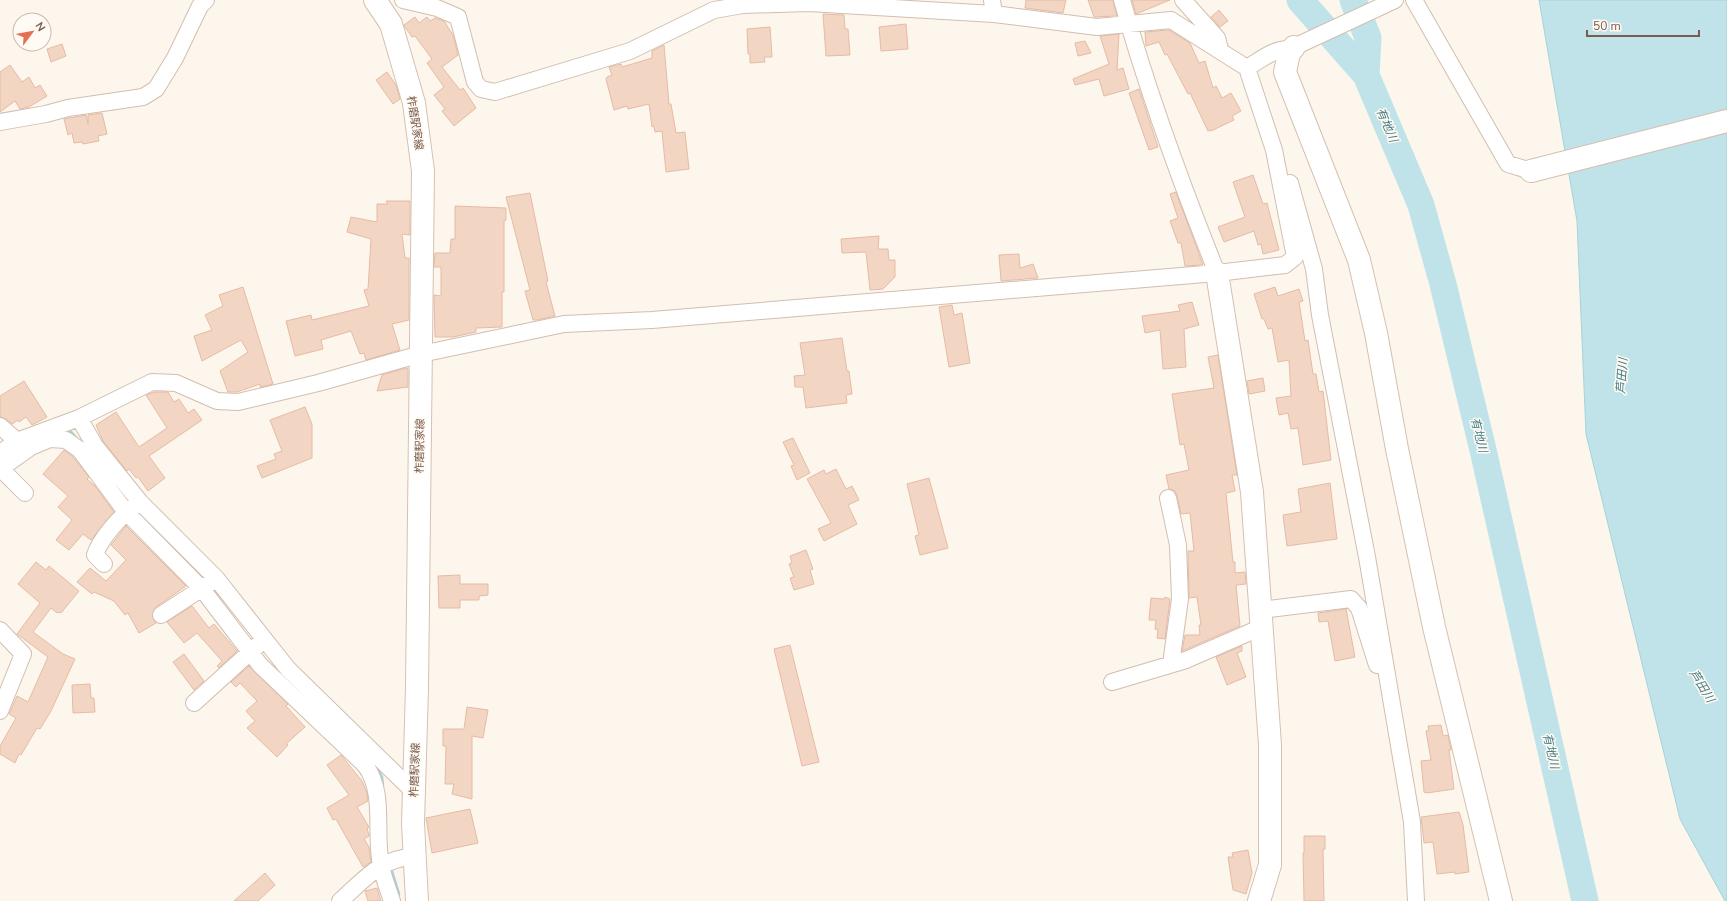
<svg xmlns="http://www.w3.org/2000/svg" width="1727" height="901" font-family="'Nunito Sans','Noto Sans JP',sans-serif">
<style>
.water{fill:#bfe3e8;stroke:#a5d3da}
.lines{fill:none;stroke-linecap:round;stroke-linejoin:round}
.stream{stroke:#a5d3da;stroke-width:4.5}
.river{stroke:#bfe3e8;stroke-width:27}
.building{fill:#f3d5c3;stroke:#e6bba3}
.street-casing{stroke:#d1beb0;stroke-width:18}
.secondary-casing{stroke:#d6c0b0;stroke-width:24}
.street{stroke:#fff;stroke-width:16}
.secondary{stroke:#fff;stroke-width:22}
.labels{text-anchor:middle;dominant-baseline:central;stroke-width:3;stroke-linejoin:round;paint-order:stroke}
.street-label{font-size:11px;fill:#7a5c4d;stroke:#fffaf3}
.water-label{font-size:12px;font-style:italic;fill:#437c86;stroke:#fffaf3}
</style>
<rect width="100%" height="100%" fill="#fdf6ec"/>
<path class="water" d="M1539,0H1727V901H1725L1680,819L1586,434L1577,221Z"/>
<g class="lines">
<path class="stream" d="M62,433L70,432L76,439
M376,769L381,777L382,786
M389,865L398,894"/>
<path class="river" d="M1300,0L1366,75L1421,205L1443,284L1483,450L1585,901
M1353,0L1368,38L1366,75"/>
</g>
<path class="building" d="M1026,0H1066L1063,13L1025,8Z
M1088,0H1113L1117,16L1094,17Z
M1132,0H1170L1136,14Z
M1219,10L1228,21L1220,27L1211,17Z
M823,14L844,15L845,29H848L850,55L826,56Z
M415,17L419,23L427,17L430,21L435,18L444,21L453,35L458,55L442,67L460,90L463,88L476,108L454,126L442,111L445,109L434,95L444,87L427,63L432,59L415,36L412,37L405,27L404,25Z
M906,24L908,49L881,51L879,27Z
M770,27L772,57H764L765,62L750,63V54H748L747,29Z
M1169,30L1190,43L1199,63L1205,61L1213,88L1216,86L1222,98L1231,93L1241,111L1232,116L1234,120L1211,131V130L1208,131L1190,93L1188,94L1167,54L1165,55L1159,42L1146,46L1145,32Z
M1119,34L1117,70L1123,68L1129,89L1104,96L1099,79L1075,85L1073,79L1109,64L1100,36Z
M1085,41L1091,53L1078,56L1075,43Z
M62,44L66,56L51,62L47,49Z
M664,45L669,104H671L676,133L685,132L689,169L666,172L662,131L655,132L654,126L652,127L649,104L628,109L627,106L614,110L606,79L607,77L612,75L609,67L621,64L622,67L652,58V51Z
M10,65L22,82L29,77L35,88L40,85L47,96L29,107L20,109L15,101L0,112V72Z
M387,72L396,85L400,99L393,104L376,80Z
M1139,89L1158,147L1149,150L1129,93Z
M102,113L107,134L98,136L99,141L83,144L82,142L74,143L72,133L68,135L64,119L86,115L88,124V115Z
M1253,175L1263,204L1267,203L1279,250L1263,254L1261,244L1258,245L1254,231L1224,242L1218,227L1245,217L1233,182Z
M1176,192L1195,243L1203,265L1185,266L1181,243H1178L1170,221L1178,218L1170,194Z
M530,193L548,281L546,282L555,316L537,320H533L525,291L530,290L506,197Z
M386,201H410V235L402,234L405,258H409V320L392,324L400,350L366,360L364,353L360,354L351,331L321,340L323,349L295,356L286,321L311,315L312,320L369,306L364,290L368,289L371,239L347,232L351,217L377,222V204H388Z
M455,206L506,208V220L504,221V292H502V327L476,328V332L453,337H435L434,295L441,296V267H434L435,253H450L451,239H455Z
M879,236L878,249H888L889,260H895V277L883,289L870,290L866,252L842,253L841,239Z
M1019,254L1020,268L1033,264L1038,278L1001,281L999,255Z
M243,287L273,384L260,387V384L237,392H228L220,371L248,352L241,340L202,361L194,336L212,330L205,315L223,306L219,295Z
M1275,287L1278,296L1299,289L1303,301L1299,302L1305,341L1308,340L1313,374H1316L1319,392L1323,391L1331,460L1303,465L1298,428L1291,429L1288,413L1279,415L1276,398L1291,396L1289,360L1278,362L1272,328L1268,329L1264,319H1262L1254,294Z
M1192,302L1199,325L1184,329L1186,367L1163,369L1160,330L1145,333L1142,316L1180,311L1178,305Z
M952,305L954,315L962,313L970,363L949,367L939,307Z
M842,338L847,371H849L852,394L846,395L847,403L806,408L803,387H795L794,376L805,375L800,343Z
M1218,355L1237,475H1232L1235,491L1226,493L1233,562H1235V573L1245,572L1246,584L1236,585L1240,626L1182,651L1185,635H1200L1199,625H1201L1197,597L1189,598L1188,551H1194L1190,513L1181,514L1177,496L1175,491L1169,489L1166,475L1189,470L1184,444L1180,445L1172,394L1214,388L1208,357Z
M406,368L408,369V387L377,391L382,375Z
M1263,378L1265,391L1249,394L1247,381Z
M24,381L47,417L32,425L26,417L19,422L18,420L12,424L6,419L0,417V396Z
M154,392H168L174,402L179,399L188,413L194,409L202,420L149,456L165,478L148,491L138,477L136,478L129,469L127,471L103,441L96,425L116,412L139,447L167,428L146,395Z
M305,407L312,424V458L262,478L257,466L276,459L274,454L282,451L270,420Z
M793,438L810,473L797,480L791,466L794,465L783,442Z
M64,450L73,457L89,477L87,479L95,486L114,512L91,540L83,534L69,550L56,540L72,520L58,507L68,496L43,474Z
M836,469L846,489L852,486L859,500L848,505L857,524L824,541L818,529L831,523L807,479L824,470L826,474Z
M929,478L948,548L920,555L915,536L919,535L907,484Z
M1330,483L1337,539L1287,546L1283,515L1301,512L1298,489Z
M126,526L186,586L156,607L152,615L156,623L139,633L128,613L125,615L114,601L94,592L92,594L77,582L90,568L106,581L126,560L111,545Z
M806,550L813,569L810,570L814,584L794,590L790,578L794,577L789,564L792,563L790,556Z
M36,562L46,570L49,566L79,591L61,613L59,612L57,613L51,608L33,632L63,654L75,659L51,711L40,729L37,728L21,755L19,754L15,763L0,754V746L16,718L9,714L17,696L28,702L48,657L17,634L40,603L18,584Z
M460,575V584H488V595L479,596V600H460V608H439L438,576Z
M1165,597L1170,599L1165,639L1157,638L1158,630L1155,629L1156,620H1149L1151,598L1164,599Z
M192,606L209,628L214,624L237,651L219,668L217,666L222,661L197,633L184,643L167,622Z
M1346,609L1355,657L1335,661L1328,621L1319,622L1318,613Z
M790,645L819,762L802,766L774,649Z
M1242,646V651L1237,653L1246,677L1227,685L1216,657Z
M184,654L204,681L194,690L173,662Z
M249,666L288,704L286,706L305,727L286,744L288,745L277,757L247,728L255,721L246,711L257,701L240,683L236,687L231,682Z
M90,684L91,698H94L95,712L73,713L72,685Z
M467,707L488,710L483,738L472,736V799L452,794L454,784H445L446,746H443V729H464Z
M1441,725L1443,736L1448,735L1451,750H1449L1454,789L1427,793L1424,792L1421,761L1431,760L1426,731L1429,730L1428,726Z
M341,755L362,781L367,793L368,801L357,807L369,827L367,828L369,836L364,839L369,847L371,862L363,867L336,819L333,820L327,808L349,795L327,765Z
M470,809L478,843L432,853L426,818Z
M1459,812L1463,825L1469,872L1455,874V872L1437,874L1433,842L1424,843L1421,817Z
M1304,836H1325V849H1323L1324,901H1304L1303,853H1304Z
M1248,850L1252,873L1246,894L1233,890L1228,857H1233L1232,853Z
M265,873L275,885L258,901H234Z
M377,888L381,901H368L365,891Z"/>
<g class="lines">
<defs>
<path id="street" d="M992,0L994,14
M1122,0C1148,93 1181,183 1217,273
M1183,0L1217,38L1220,49
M1414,0L1508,164L1531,171
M1294,47L1395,0
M1247,68C1259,61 1277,46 1291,50
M0,122L46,114L68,108L143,97L156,89L175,58L200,6L206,0
M1290,183L1314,269L1320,315L1367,557L1412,822L1416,901
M79,418L95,446L140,502L216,578L288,669L414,792
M0,426L17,441
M0,453L17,441L79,418L152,382L176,383L217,401L238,402L318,383L421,354L564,324L652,320L1217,273L1285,265L1295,257L1274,150L1247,68L1171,20L1097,27L994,14L809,3L743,5L714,10L630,51L495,92L481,89L475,82L458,17L437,8L403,0
M0,468L25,493
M0,469L31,447L50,439L66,440L80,450L126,512L202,589L260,665L365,765C386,793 374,833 381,865C383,877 388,889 392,901
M1168,498L1178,545L1180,599L1171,664
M104,564L95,555C100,539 121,515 135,506
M1261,610L1351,599L1359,608L1377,665
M161,615L210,583
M0,630L23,654L0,711
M1112,682L1186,660L1262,627
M194,703L258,645
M340,901C365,879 379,859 415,856"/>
<path id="secondary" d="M375,0L391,24L414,103L423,171L417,688L413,823L417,901
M1294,47L1289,53L1285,72L1359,260L1376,333L1397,449L1434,627L1501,901
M1531,171L1727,121
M1217,273L1252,492L1270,745V865L1259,901"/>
</defs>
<use href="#street" class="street-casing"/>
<use href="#secondary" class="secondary-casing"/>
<use href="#street" class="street"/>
<use href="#secondary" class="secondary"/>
</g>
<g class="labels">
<g class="street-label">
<text transform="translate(415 123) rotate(81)">柞磨駅家線</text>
<text transform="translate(420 446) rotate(-89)">柞磨駅家線</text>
<text transform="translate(415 770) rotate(-88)">柞磨駅家線</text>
</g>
<g class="water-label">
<text transform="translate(1387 125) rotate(67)">有地川</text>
<text transform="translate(1622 376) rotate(-86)">芦田川</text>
<text transform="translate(1479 435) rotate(76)">有地川</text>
<text transform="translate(1702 686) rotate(58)">芦田川</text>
<text transform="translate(1551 751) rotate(77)">有地川</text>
</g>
</g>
<g transform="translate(32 32) rotate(58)"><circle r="19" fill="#fffaf3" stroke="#cabbb1"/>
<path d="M0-3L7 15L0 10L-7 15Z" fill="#e76f51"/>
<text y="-6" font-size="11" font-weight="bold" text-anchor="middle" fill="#7a5c4d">N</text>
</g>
<path d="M1587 30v6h112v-6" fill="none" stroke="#7a5c4d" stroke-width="2"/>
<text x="1593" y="30" font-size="12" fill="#7a5c4d" stroke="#fffaf3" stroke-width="3" paint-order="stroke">50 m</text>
</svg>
